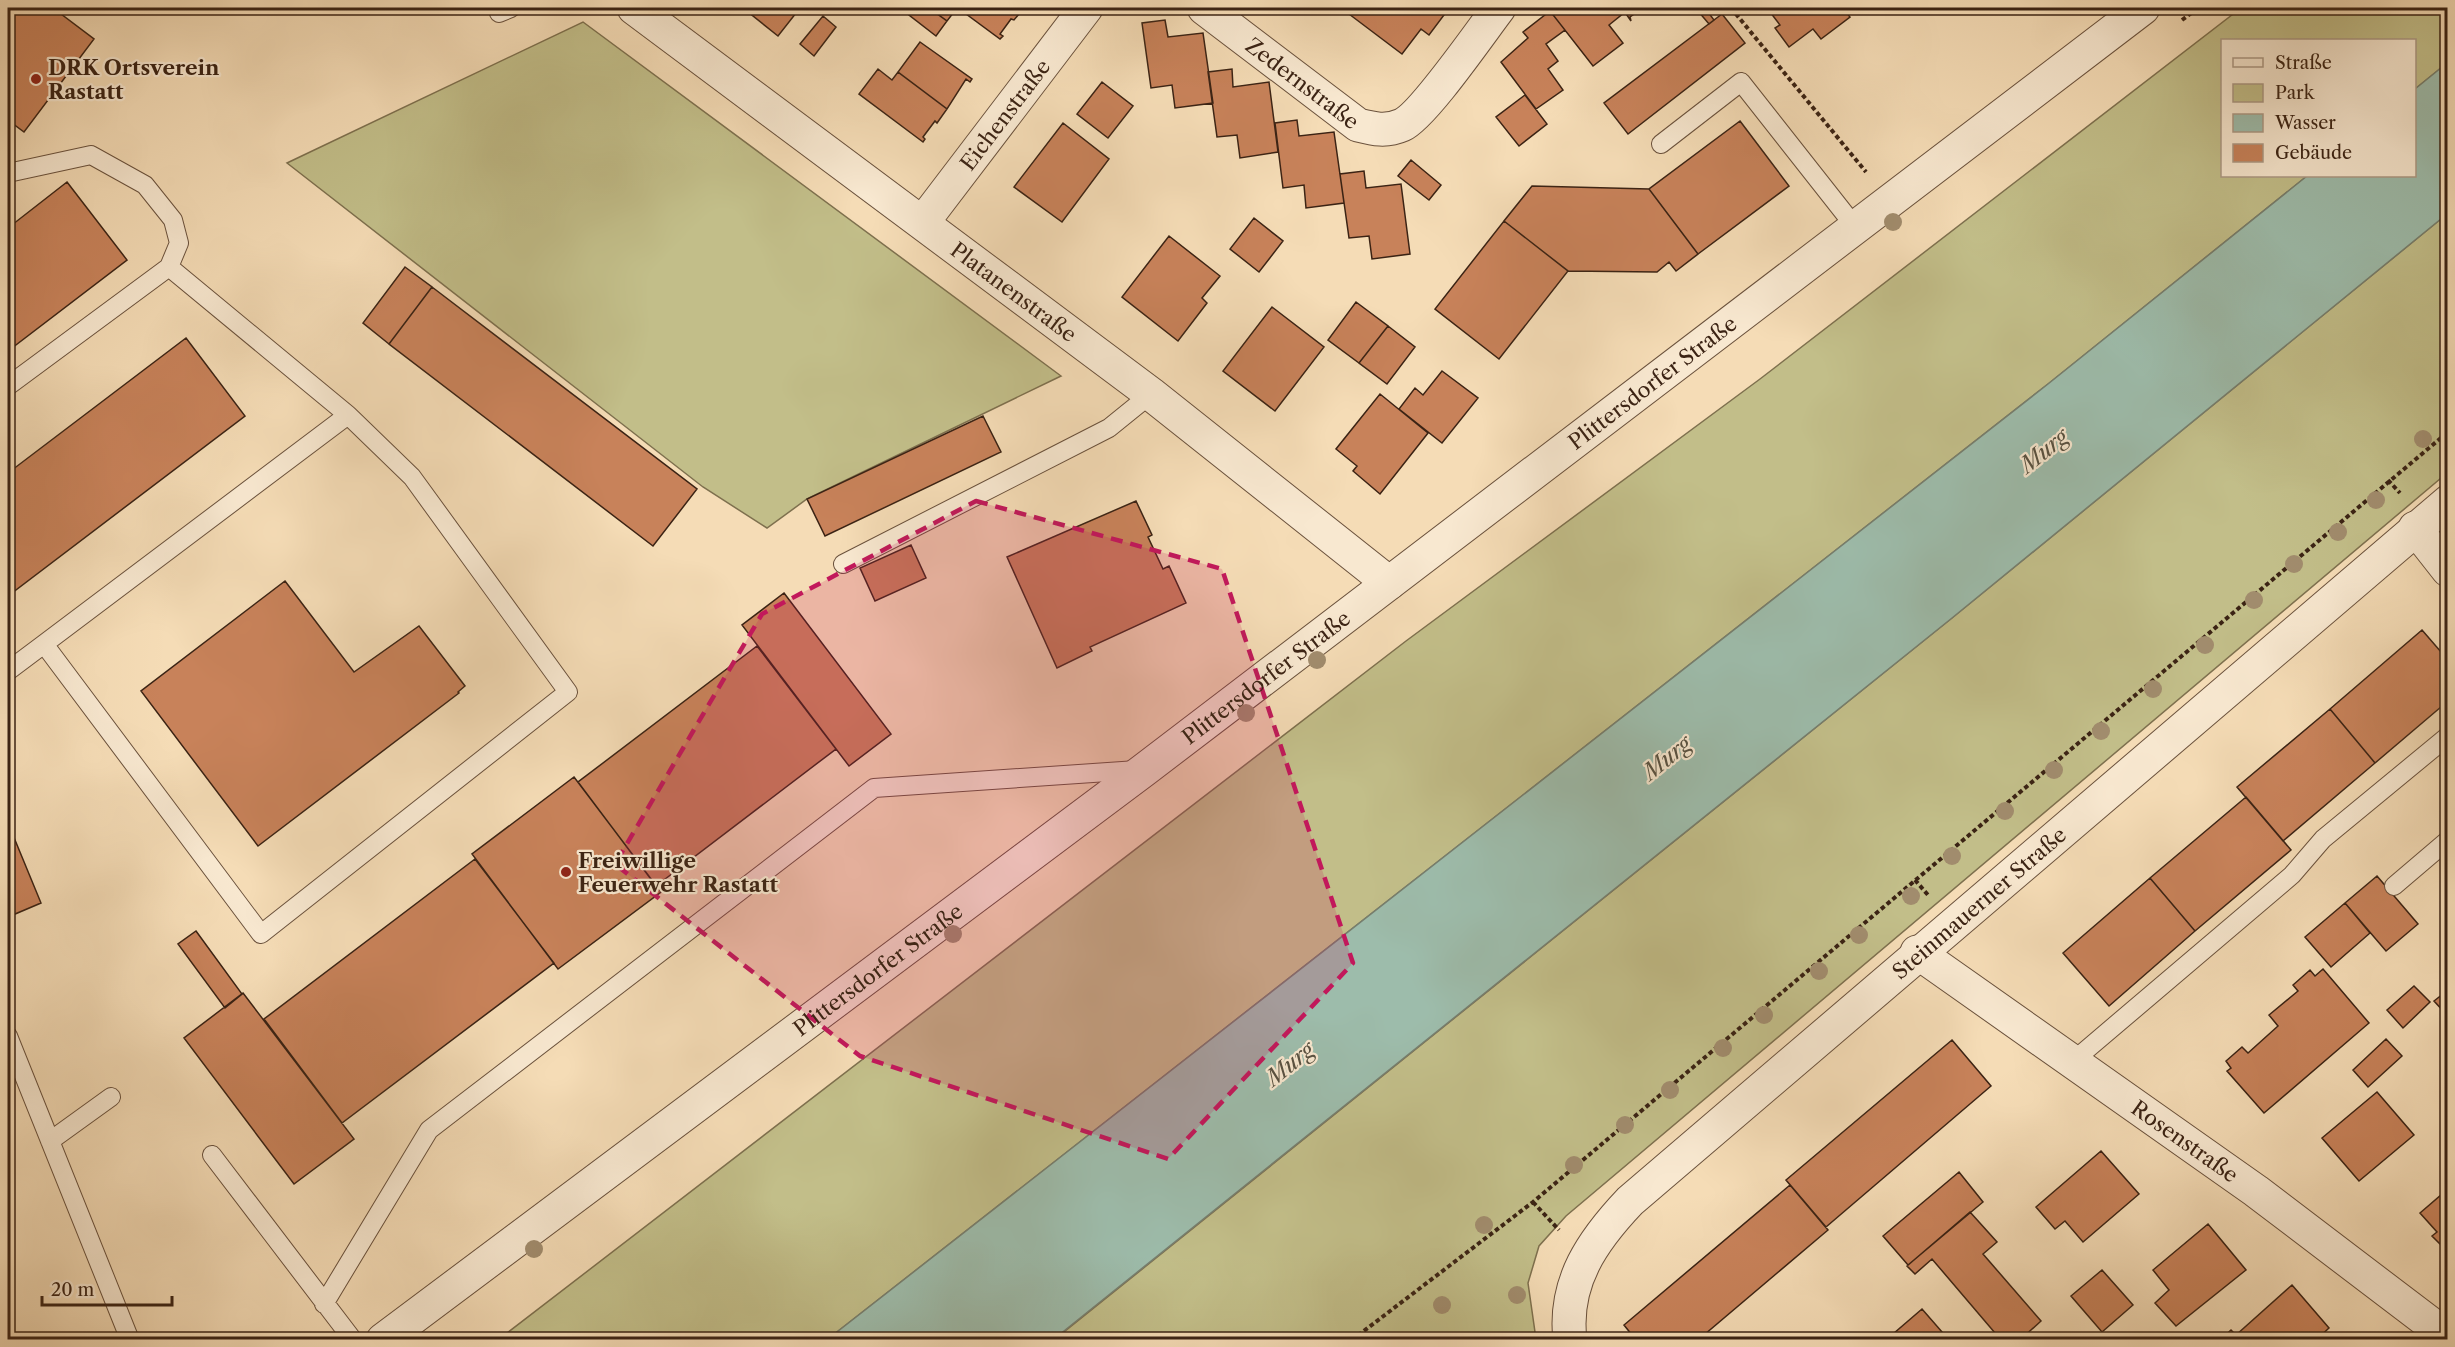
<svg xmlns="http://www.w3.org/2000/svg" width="2455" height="1347" font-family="'Libre Caslon Text',serif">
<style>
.green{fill:#c2be89;stroke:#7e704e;stroke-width:1.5}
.water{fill:#9dbcab;stroke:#767f6f;stroke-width:1.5}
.building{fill:#c8825a;stroke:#3b2314;stroke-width:1.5}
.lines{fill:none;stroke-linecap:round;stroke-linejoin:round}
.service-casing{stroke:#6a513c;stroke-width:20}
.minor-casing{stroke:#6a513c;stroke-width:35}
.tertiary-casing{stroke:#6a513c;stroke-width:35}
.path{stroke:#3b2314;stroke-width:4;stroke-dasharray:4.5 3;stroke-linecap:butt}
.service{stroke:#f8e8d0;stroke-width:18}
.minor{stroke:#f8e8d0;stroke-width:33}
.tertiary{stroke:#f8e8d0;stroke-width:33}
.tree{fill:#a18c6d}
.marked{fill:#c2185b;fill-opacity:0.2;stroke:#c2185b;stroke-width:4.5;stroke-dasharray:12 8;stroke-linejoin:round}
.poi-dot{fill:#8f2418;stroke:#f8e8d0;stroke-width:2}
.labels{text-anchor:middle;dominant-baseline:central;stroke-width:4.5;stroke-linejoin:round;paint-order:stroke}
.poi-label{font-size:21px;font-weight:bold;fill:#3b2314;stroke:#f8e8d0;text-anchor:start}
.street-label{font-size:21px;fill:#3b2314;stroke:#f8e8d0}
.water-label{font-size:22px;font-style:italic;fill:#585141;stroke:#f8e8d0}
</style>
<rect width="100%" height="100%" fill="#f5dcb6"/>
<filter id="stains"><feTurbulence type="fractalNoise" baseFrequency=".00333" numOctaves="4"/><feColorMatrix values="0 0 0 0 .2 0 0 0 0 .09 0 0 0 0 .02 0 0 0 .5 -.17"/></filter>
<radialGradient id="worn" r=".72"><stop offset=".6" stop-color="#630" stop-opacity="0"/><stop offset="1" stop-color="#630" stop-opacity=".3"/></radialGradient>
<path class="green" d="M2241,8H2447V63L2415,89L2414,40H2222V176H2307L2048,384L828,1339L498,1340L1406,641L1760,379Z
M583,22L1061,376L807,499L767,528L703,487L287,163Z
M2447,214V473L1566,1216L1539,1246L1528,1283L1536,1339L1054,1340L1952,618Z"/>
<path class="water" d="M2447,63V214L1952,618L1054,1339H828L2048,384L2307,176H2414L2415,89Z"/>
<path class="building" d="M8,8H53L94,39L24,132L8,120Z
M743,8H800L778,36Z
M914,8H929L947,21L936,36L909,15Z
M929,8H957L947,21Z
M958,8H1024L1014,20L1011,19L1000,34L1003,36L1000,39Z
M1348,8H1433L1444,15L1429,35L1421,29L1402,54L1345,11Z
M1433,8H1450L1444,15Z
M1554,8H1622L1625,12L1609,25L1623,43L1593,66L1550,11Z
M1622,8H1643L1630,17L1631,21Z
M1705,8L1714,20L1709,24L1698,11Z
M1767,8H1843L1850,17L1821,39L1813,29L1789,47L1775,28L1780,25Z
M1550,11L1565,30L1546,44L1558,61L1548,69L1563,90L1536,109L1501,62L1528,38L1523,32Z
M1722,14L1745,43L1628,134L1604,103Z
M823,16L836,27L814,56L800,44Z
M1165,20L1168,37L1203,33L1213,103L1175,108L1172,85L1151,88L1142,23Z
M920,42L972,79L970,82L966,79L947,109L898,72Z
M878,69L892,80L898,72L947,109L937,123L935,121L923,137L925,139L923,142L859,94Z
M1232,69L1233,87L1269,82L1278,152L1240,158L1237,135L1217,137L1208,72Z
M1102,82L1133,106L1108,138L1077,114Z
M1525,95L1547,124L1519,146L1496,117Z
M1297,120L1299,136L1334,132L1344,203L1306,208L1304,185L1283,188L1275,123Z
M1740,121L1789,186L1698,254L1649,189Z
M1063,123L1109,159L1062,222L1014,187Z
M1411,160L1441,185L1429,200L1398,176Z
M1364,171L1366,188L1401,184L1410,254L1372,259L1369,236L1349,238L1340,174Z
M67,182L127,260L8,351V228Z
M1532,186L1649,189L1698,254L1676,271L1669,262L1657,272L1568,271L1504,221Z
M1254,218L1283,241L1259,272L1230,249Z
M1504,221L1568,271L1499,359L1435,309Z
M1169,236L1220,276L1202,298L1207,303L1178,341L1122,297Z
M405,267L432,287L389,344L363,323Z
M432,287L697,489L653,546L389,344Z
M1356,302L1388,326L1359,363L1328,340Z
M1272,307L1324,347L1275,411L1223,371Z
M1388,326L1415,347L1387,384L1359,363Z
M186,338L245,416L8,596V473Z
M1442,371L1478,398L1442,443L1399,409L1415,388L1423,395Z
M1380,394L1428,433L1380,494L1353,471L1357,466L1336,449Z
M983,416L1001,452L825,536L807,499Z
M1136,501L1152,535L1148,537L1163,569L1169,566L1186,603L1090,647L1092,651L1057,668L1007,557Z
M911,545L926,578L875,601L860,568Z
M285,581L354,672L419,626L465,686L458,692L459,693L258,846L141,691Z
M784,593L891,734L849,766L742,625Z
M2422,630L2448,660V701L2375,763L2330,709Z
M757,646L836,749L656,886L578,782Z
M2330,709L2375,763L2283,841L2237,787Z
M574,777L661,892L558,969L472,854Z
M2246,797L2291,850L2195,931L2150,878Z
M8,823L41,903L8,917Z
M475,859L554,963L342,1123L264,1019Z
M2377,876L2418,924L2386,951L2345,903Z
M2150,878L2195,931L2109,1006L2063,953Z
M2345,903L2370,933L2331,967L2305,937Z
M196,931L242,994L225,1008L178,944Z
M2323,969L2369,1023L2264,1113L2227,1071L2231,1068L2226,1061L2242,1047L2248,1053L2278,1026L2269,1015L2298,991L2293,985L2310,970L2315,976Z
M2414,986L2430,1002L2403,1028L2387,1010Z
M2448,990V1016L2434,1001Z
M243,993L354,1139L294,1184L184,1038Z
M2386,1039L2402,1056L2368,1087L2353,1070Z
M1952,1040L1991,1086L1826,1227L1786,1180Z
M2377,1092L2414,1135L2359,1181L2322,1138Z
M2101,1151L2139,1194L2083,1242L2065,1221L2055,1229L2036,1207Z
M1959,1172L1983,1202L1908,1265L1883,1236Z
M1790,1185L1828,1230L1698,1340H1636L1624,1325Z
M2448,1189V1252L2432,1236L2437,1232L2420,1213Z
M1970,1212L1997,1242L1983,1254L2041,1321L2020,1340H2001L1932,1259L1915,1274L1907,1266Z
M2208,1224L2246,1270L2176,1326L2155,1303L2169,1290L2153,1270Z
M2102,1270L2133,1305L2102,1332L2071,1296Z
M2292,1285L2329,1328L2316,1340H2220L2231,1330L2236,1335Z
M1922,1309L1949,1340H1886Z"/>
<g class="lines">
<defs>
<path id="service" d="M499,13L511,8
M1661,144L1741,82L1856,228
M8,173L91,155L145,185L173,220L179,243L169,267
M8,386L169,267L348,415
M843,564L1109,428L1151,394
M8,671L44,644L348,415L412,477L568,692L261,934L44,644
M2394,886L2448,840
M8,1036L130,1340
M2072,1062L2292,875L2323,839L2448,736
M50,1141L111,1097
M212,1155L353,1340
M324,1304L429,1130L874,788L1137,770"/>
<g id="minor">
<path id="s1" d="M634,8L1151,394L1389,583"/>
<path id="s2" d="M1204,8L1358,125C1374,129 1386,132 1402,125C1423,116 1482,30 1499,8"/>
<path id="s3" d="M923,222L1086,8"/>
<path d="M2415,528L2448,570"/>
<path id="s4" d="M1917,952L2256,1191L2448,1337"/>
<path id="s5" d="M1570,1340C1563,1282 1593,1240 1630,1201L2448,502"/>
</g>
<g id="tertiary">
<path id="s6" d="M383,1340L1144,770L2143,8"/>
</g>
</defs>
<use href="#service" class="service-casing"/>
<use href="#minor" class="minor-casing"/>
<use href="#tertiary" class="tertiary-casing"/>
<path class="path" d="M1731,8L1866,172
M2182,20L2198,8
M2388,480L2400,493
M1915,880L1928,895
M1533,1202L1559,1230
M1352,1340L1533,1202L2448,432"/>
<use href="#service" class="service"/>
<use href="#minor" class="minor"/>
<use href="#tertiary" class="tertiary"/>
</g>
<g class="tree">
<circle cx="1893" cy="222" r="9"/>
<circle cx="2423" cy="439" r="9"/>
<circle cx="2376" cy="500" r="9"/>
<circle cx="2338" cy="532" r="9"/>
<circle cx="2294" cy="564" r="9"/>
<circle cx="2254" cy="600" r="9"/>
<circle cx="2205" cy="645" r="9"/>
<circle cx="1317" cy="660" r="9"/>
<circle cx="2153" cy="689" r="9"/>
<circle cx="1246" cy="713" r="9"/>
<circle cx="2101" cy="731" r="9"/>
<circle cx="2054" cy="770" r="9"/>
<circle cx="2005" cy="811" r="9"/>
<circle cx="1952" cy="856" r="9"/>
<circle cx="1911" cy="896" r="9"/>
<circle cx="953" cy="934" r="9"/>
<circle cx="1859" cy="935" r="9"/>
<circle cx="1819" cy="971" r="9"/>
<circle cx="1764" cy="1015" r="9"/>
<circle cx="1723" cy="1048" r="9"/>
<circle cx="1670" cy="1090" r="9"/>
<circle cx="1625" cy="1125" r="9"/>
<circle cx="1574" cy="1165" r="9"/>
<circle cx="1484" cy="1225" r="9"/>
<circle cx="534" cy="1249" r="9"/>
<circle cx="1517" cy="1295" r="9"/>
<circle cx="1442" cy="1305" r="9"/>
</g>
<path class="marked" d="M976,501L1222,569L1353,963L1168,1159L860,1056L615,864L762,614Z"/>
<g class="poi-dot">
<circle cx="36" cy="79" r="6"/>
<circle cx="566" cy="872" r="6"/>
</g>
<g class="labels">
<g class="poi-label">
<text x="48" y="67">DRK Ortsverein<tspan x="48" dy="24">Rastatt</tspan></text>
<text x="578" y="860">Freiwillige<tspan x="578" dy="24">Feuerwehr Rastatt</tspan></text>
</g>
<g class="street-label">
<text stroke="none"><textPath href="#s2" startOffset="124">Zedernstraße</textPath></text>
<text stroke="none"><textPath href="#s3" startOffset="135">Eichenstraße</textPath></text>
<text stroke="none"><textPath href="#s1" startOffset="474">Platanenstraße</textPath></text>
<text stroke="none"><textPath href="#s6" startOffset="1590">Plittersdorfer Straße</textPath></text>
<text stroke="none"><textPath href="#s6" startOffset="1104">Plittersdorfer Straße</textPath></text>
<text stroke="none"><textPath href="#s5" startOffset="616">Steinmauerner Straße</textPath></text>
<text stroke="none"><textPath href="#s6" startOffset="618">Plittersdorfer Straße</textPath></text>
<text stroke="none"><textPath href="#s4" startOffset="328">Rosenstraße</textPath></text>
</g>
<g class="water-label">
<text transform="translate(2044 451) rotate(-39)">Murg</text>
<text transform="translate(1667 758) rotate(-39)">Murg</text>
<text transform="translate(1290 1064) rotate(-39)">Murg</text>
</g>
</g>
<rect width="2455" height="1347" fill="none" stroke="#f5dcb6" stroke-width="30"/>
<rect x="9" y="9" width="2437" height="1329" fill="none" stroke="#3b2314" stroke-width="3"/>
<rect x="15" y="15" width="2425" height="1317" fill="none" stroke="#3b2314" stroke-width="1.5"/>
<rect x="2221" y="39" width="195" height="138" fill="#f8e8d0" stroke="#ac9985" stroke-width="1.5"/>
<rect x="2233" y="58" width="30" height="9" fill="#f8e8d0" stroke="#ac9985" stroke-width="1.5"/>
<text x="2275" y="69" font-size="18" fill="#3b2314">Straße</text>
<rect x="2233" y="84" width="30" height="18" fill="#c2be89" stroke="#ac9985" stroke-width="1.5"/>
<text x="2275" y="99" font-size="18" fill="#3b2314">Park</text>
<rect x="2233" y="114" width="30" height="18" fill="#9dbcab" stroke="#ac9985" stroke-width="1.5"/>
<text x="2275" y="129" font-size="18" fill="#3b2314">Wasser</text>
<rect x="2233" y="144" width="30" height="18" fill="#c8825a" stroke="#ac9985" stroke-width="1.5"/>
<text x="2275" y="159" font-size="18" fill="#3b2314">Gebäude</text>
<path d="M42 1296v9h130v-9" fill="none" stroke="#3b2314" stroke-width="3"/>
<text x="51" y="1296" font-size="18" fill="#3b2314" stroke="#f8e8d0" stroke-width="4.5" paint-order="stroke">20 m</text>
<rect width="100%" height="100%" filter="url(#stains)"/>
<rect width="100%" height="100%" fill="url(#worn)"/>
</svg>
